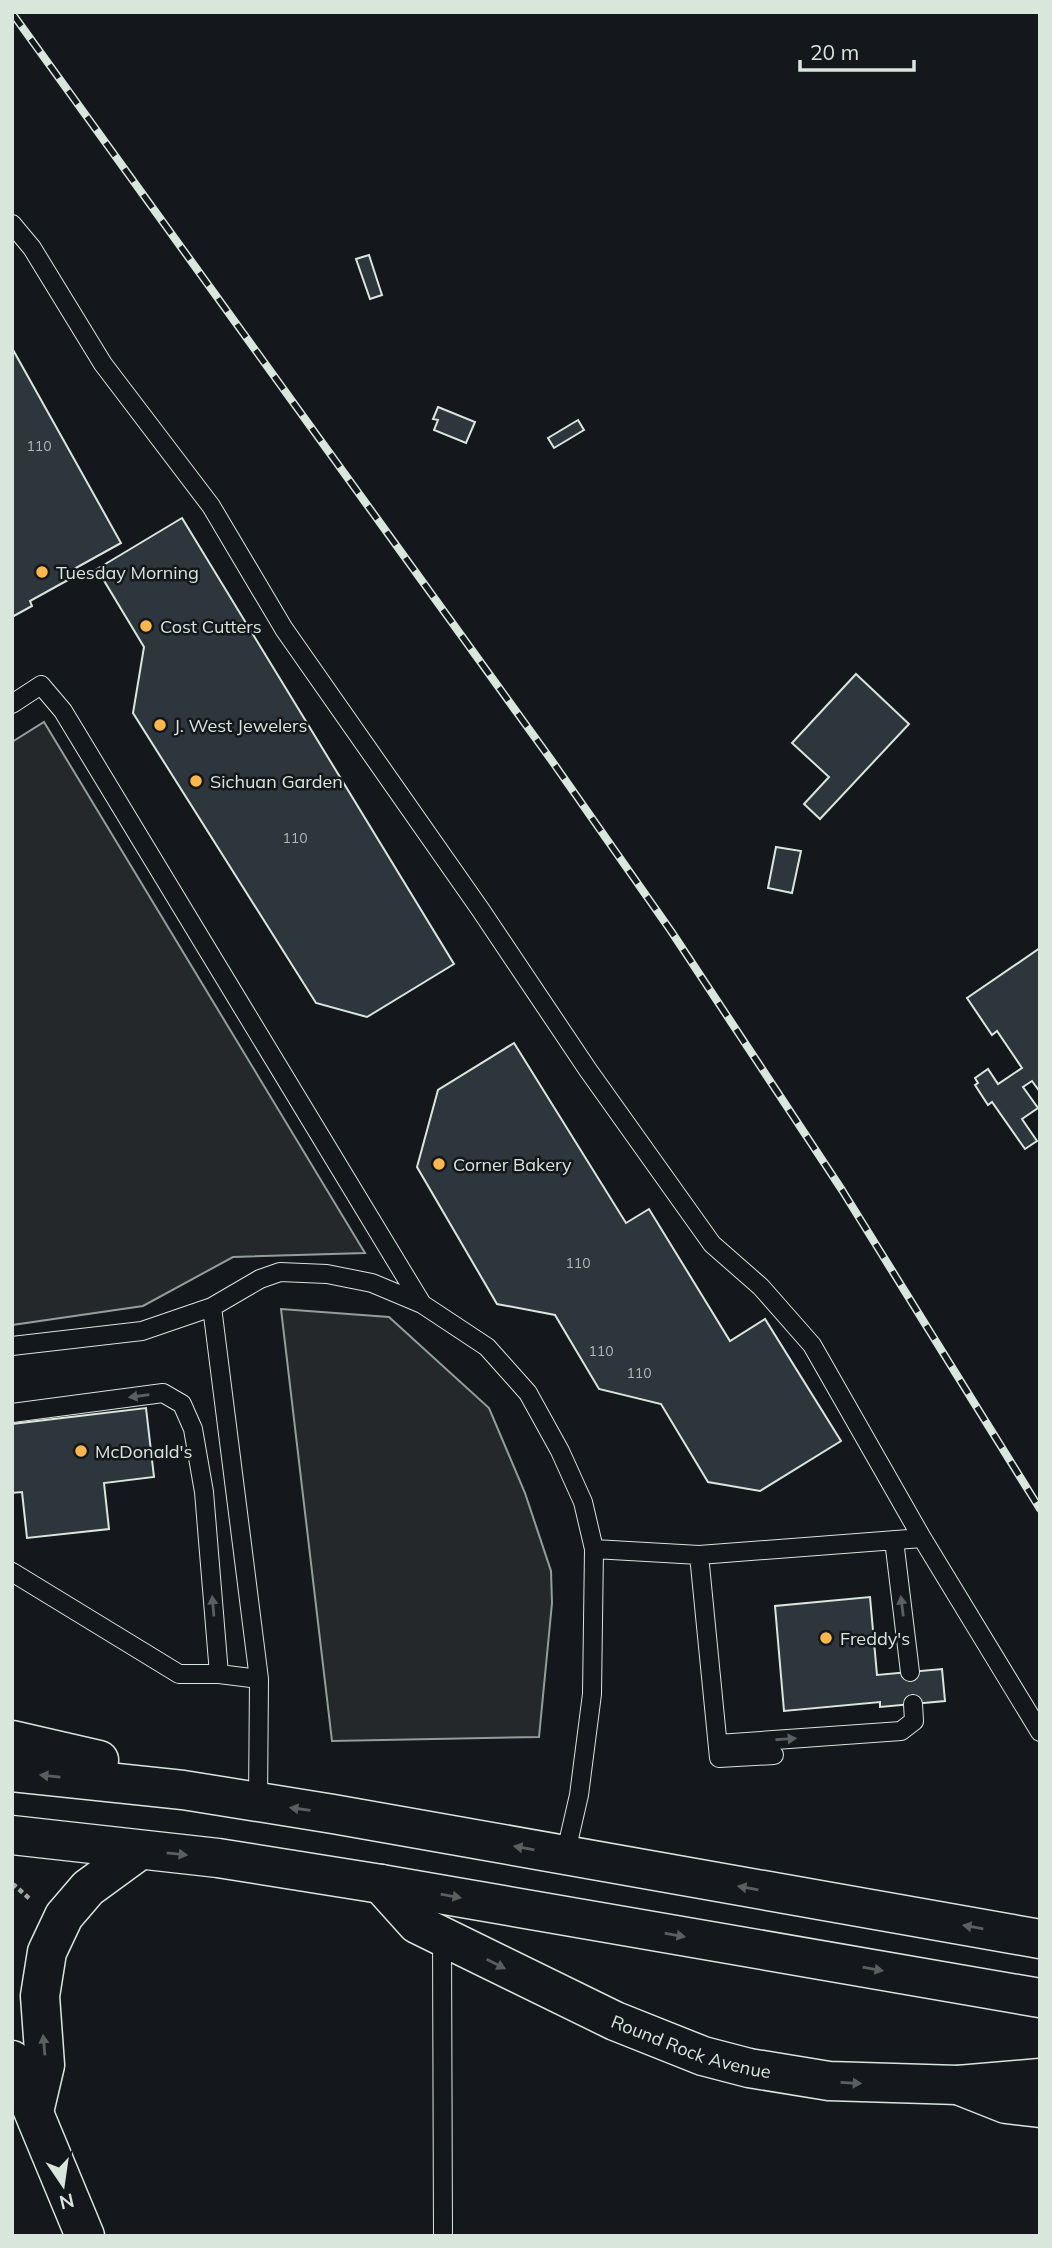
<svg xmlns="http://www.w3.org/2000/svg" width="1052" height="2248" font-family="Mulish,sans-serif">
<style>
.parking{fill:#24282b;stroke:#939e99;stroke-width:2}
.building{fill:#2c363c;stroke:#d8e6dc;stroke-width:2}
.lines{fill:none;stroke-linecap:round;stroke-linejoin:round}
.service-casing{stroke:#d8e6dc;stroke-width:20}
.tertiary-casing{stroke:#d8e6dc;stroke-width:41}
.secondary-casing{stroke:#d8e6dc;stroke-width:41}
.path{stroke:#9da8a2;stroke-width:4.5;stroke-dasharray:5 3.5;stroke-linecap:butt}
.service{stroke:#14181c;stroke-width:18}
.tertiary{stroke:#14181c;stroke-width:38}
.secondary{stroke:#14181c;stroke-width:38}
.rail-casing{stroke:#d8e6dc;stroke-width:8}
.rail{stroke:#14181c;stroke-width:5;stroke-dasharray:16;stroke-linecap:butt}
.oneway{fill:#59605f}
.poi-dot{fill:#ffb74d;stroke:#14181c;stroke-width:2.5}
.labels{text-anchor:middle;dominant-baseline:central;stroke-width:5;stroke-linejoin:round;paint-order:stroke}
.number-label{font-size:14px;fill:#adbab4}
.poi-label{font-size:18px;fill:#d8e6dc;stroke:#14181c;text-anchor:start}
.street-label{font-size:18px;fill:#d8e6dc;stroke:#14181c}
</style>
<rect width="100%" height="100%" fill="#14181c"/>
<path class="parking" d="M44,722L365,1253L233,1257L143,1306L12,1325V742Z
M281,1309L389,1317L489,1408L525,1493L551,1571L552,1603L539,1737L332,1741Z"/>
<path class="building" d="M369,255L382,295L370,299L356,259Z
M12,348L121,543L74,569L77,575L30,601L32,606L12,617Z
M438,407L475,422L466,443L434,430L438,420L433,419Z
M578,420L584,430L554,448L548,438Z
M182,518L454,964L367,1017L316,1003L133,713L144,647L97,569Z
M856,674L909,724L820,819L804,804L829,777L792,743Z
M776,847L801,851L792,893L768,888Z
M1040,948V1092L1032,1081L1023,1087L1038,1108L1022,1119L1037,1141L1025,1149L992,1102L988,1105L975,1085L978,1083L975,1078L988,1069L998,1084L1022,1068L997,1031L992,1035L967,998Z
M514,1043L626,1223L649,1209L730,1341L765,1319L841,1441L760,1491L708,1482L661,1404L599,1389L555,1315L497,1304L417,1167L438,1090Z
M146,1408L154,1477L104,1483L109,1529L27,1538L22,1492L12,1493V1424Z
M870,1597L877,1675L942,1669L945,1701L880,1707V1702L784,1711L775,1606Z"/>
<g class="lines">
<defs>
<path id="service" d="M12,224L32,248L103,364L211,506L284,629L480,909L588,1070L712,1244L761,1287L812,1345L922,1538
M12,704L41,685L63,711L422,1304
M212,1307L259,1679L258,1803
M12,1346L142,1331L212,1307L260,1279L280,1272L327,1274L372,1283L422,1304L487,1347L528,1393L560,1451L583,1502L594,1549L592,1694L579,1795L565,1856
M12,1413L163,1393L182,1404L193,1429L204,1492L219,1674
M894,1540L910,1672
M594,1549L699,1555L922,1538L1040,1732
M699,1555L719,1758L774,1755
M12,1572L179,1674H219L259,1679
M718,1744L901,1731L914,1721L913,1704
M442,1937L443,2236"/>
<path id="tertiary" d="M958,2085L1006,2104L1040,2108"/>
<g id="secondary">
<path d="M12,1740L99,1760"/>
<path d="M12,1772L183,1790L333,1814L1040,1939"/>
<path d="M12,1835L218,1858L381,1884L1040,1998"/>
<path id="s1" d="M381,1884L417,1924L615,2021L703,2056L749,2068L829,2081L958,2085L1040,2078"/>
<path d="M12,2060L85,2236"/>
<path d="M34,2112L45,2065L40,1996L47,1952L64,1916L88,1888L140,1850"/>
</g>
</defs>
<use href="#service" class="service-casing"/>
<use href="#tertiary" class="tertiary-casing"/>
<use href="#secondary" class="secondary-casing"/>
<path class="path" d="M12,1885H14L31,1900"/>
<use href="#service" class="service"/>
<use href="#tertiary" class="tertiary"/>
<use href="#secondary" class="secondary"/>
<defs>
<path id="rail" d="M12,13L552,761L671,931L842,1190L1040,1509"/>
</defs>
<use href="#rail" class="rail-casing"/>
<use href="#rail" class="rail"/>
</g>
<defs><path id="oneway-solid" d="M-6-.8H1V-3.2L6.5 0L1 3.2V.8H-6Z" transform="scale(1.75)"/></defs>
<g class="oneway">
<use href="#oneway-solid" transform="translate(139 1396) rotate(172)"/>
<use href="#oneway-solid" transform="translate(213 1606) rotate(-95)"/>
<use href="#oneway-solid" transform="translate(902 1606) rotate(-97)"/>
<use href="#oneway-solid" transform="translate(786 1739) rotate(-4)"/>
<use href="#oneway-solid" transform="translate(50 1776) rotate(-174)"/>
<use href="#oneway-solid" transform="translate(300 1809) rotate(-172)"/>
<use href="#oneway-solid" transform="translate(524 1848) rotate(-170)"/>
<use href="#oneway-solid" transform="translate(177 1854) rotate(6)"/>
<use href="#oneway-solid" transform="translate(748 1888) rotate(-170)"/>
<use href="#oneway-solid" transform="translate(451 1896) rotate(10)"/>
<use href="#oneway-solid" transform="translate(973 1927) rotate(-170)"/>
<use href="#oneway-solid" transform="translate(675 1935) rotate(10)"/>
<use href="#oneway-solid" transform="translate(496 1964) rotate(27)"/>
<use href="#oneway-solid" transform="translate(873 1969) rotate(10)"/>
<use href="#oneway-solid" transform="translate(44 2045) rotate(-95)"/>
<use href="#oneway-solid" transform="translate(851 2083) rotate(3)"/>
</g>
<g class="poi-dot">
<circle cx="42" cy="572" r="7"/>
<circle cx="146" cy="626" r="7"/>
<circle cx="160" cy="725" r="7"/>
<circle cx="196" cy="781" r="7"/>
<circle cx="439" cy="1164" r="7"/>
<circle cx="81" cy="1451" r="7"/>
<circle cx="826" cy="1638" r="7"/>
</g>
<g class="labels">
<g class="number-label">
<text x="39" y="446">110</text>
<text x="295" y="838">110</text>
<text x="578" y="1263">110</text>
<text x="601" y="1351">110</text>
<text x="639" y="1373">110</text>
</g>
<g class="poi-label">
<text x="56" y="572">Tuesday Morning</text>
<text x="160" y="626">Cost Cutters</text>
<text x="174" y="725">J. West Jewelers</text>
<text x="210" y="781">Sichuan Garden</text>
<text x="453" y="1164">Corner Bakery</text>
<text x="95" y="1451">McDonald's</text>
<text x="840" y="1638">Freddy's</text>
</g>
<g class="street-label">
<text stroke="none"><textPath href="#s1" startOffset="355">Round Rock Avenue</textPath></text>
</g>
</g>
<rect width="1052" height="2248" fill="none" stroke="#d8e6dc" stroke-width="28"/>
<g transform="translate(63 2185) rotate(167)" stroke="#14181c" stroke-width="5" paint-order="stroke">
<path d="M0-5L12 26L0 18L-12 26Z" fill="#d8e6dc"/>
<text y="-10" font-size="19" font-weight="bold" text-anchor="middle" fill="#d8e6dc">N</text>
</g>
<path d="M800 60v10h114v-10" fill="none" stroke="#d8e6dc" stroke-width="3.5"/>
<text x="810" y="60" font-size="21" fill="#d8e6dc" stroke="#14181c" stroke-width="5" paint-order="stroke">20 m</text>
</svg>
